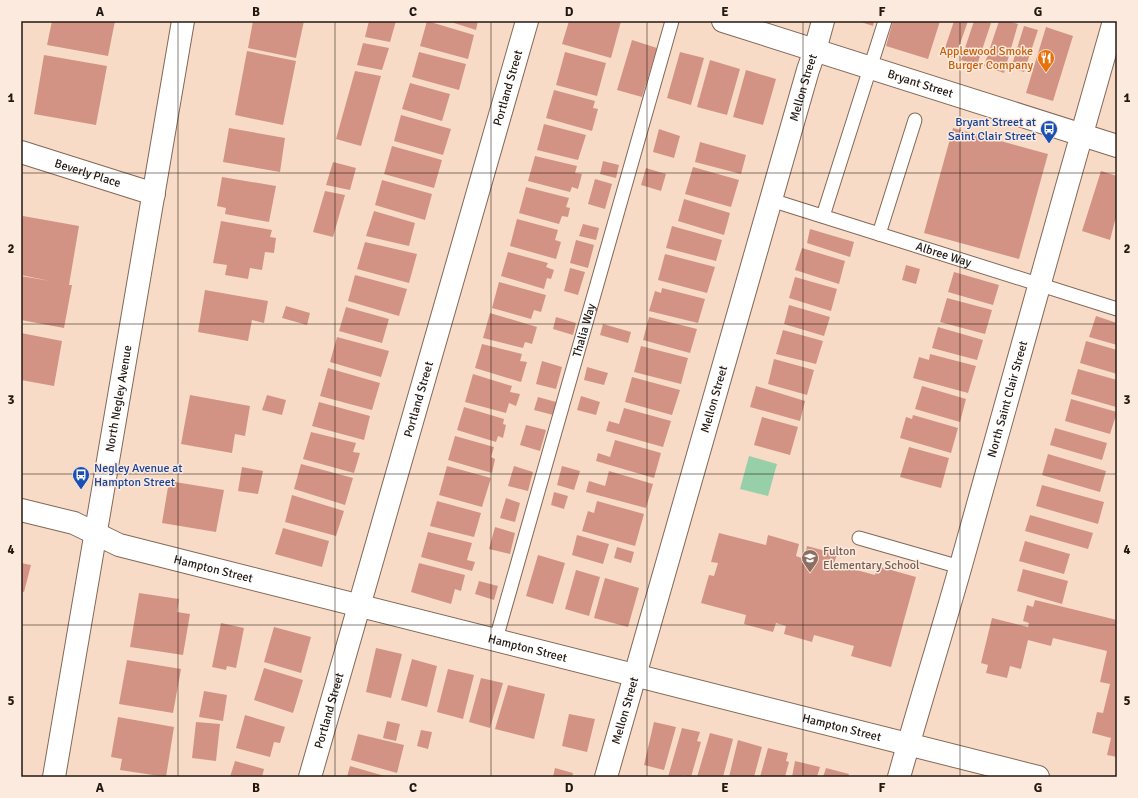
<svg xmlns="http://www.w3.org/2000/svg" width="1138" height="798" font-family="Signika,sans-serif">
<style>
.green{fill:#97cfa9}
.building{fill:#d39384}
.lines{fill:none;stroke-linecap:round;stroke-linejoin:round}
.service-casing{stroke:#826857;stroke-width:15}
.minor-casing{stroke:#826857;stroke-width:24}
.secondary-casing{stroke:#826857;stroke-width:24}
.service{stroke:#fff;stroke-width:13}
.minor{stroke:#fff;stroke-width:22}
.secondary{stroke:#fff;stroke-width:22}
.grid{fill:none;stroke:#221811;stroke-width:1;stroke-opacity:0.55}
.labels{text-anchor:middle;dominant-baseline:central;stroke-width:3;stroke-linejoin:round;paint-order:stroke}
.food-label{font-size:12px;fill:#c56008;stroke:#fdeade;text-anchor:end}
.street-label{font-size:12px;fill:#221811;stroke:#fdeade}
.transit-label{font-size:12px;fill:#164399;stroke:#fdeade;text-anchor:end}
.education-label{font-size:12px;fill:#785e54;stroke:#fdeade;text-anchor:start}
.neatline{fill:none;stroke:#221811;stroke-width:1.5}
.grid-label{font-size:13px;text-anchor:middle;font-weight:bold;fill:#221811}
</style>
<rect width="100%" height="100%" fill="#f8dbc7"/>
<path class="green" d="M749,456L777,464L768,496L740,489Z"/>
<path class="building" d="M52,21H115L108,56L47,45Z
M253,21H304L296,58L248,48Z
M369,21H396L390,42L365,37Z
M427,21L474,35L468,59L420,46Z
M448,21H478L476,30Z
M569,21H621L611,58L562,44Z
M858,21H874L873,26Z
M893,21H940L928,59L886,46Z
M954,21H968L955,58L943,54Z
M974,21H985L991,23L977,65L961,60Z
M999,21H1008L1018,24L1004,73L984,66Z
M1024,26L1038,30L1024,72L1011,68Z
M1046,27L1073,36L1053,101L1026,93Z
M632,40L657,48L642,97L617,90Z
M363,43L389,48L382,70L357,65Z
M247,51L296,61L283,125L235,115Z
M419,52L466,64L459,90L412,77Z
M565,52L606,63L597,96L556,85Z
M680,52L704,58L691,105L667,98Z
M44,55L107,66L96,125L34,114Z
M710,60L740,69L727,115L697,107Z
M746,70L776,79L763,125L733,117Z
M355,71L381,76L361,146L336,139Z
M410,83L450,94L442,121L402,109Z
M554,90L595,101L593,108L598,109L592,131L546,118Z
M401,115L451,129L443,155L394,141Z
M544,124L586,135L578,160L537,150Z
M229,128L285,138L280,172L223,162Z
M953,128L1048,154L1019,259L924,233Z
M659,129L680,136L674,158L653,152Z
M700,142L746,155L741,174L695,162Z
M392,146L442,160L434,188L384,174Z
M535,156L577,166L575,173L582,174L578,189L572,187L570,192L528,181Z
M603,161L619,165L616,178L600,174Z
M333,162L356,168L350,190L326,185Z
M693,167L739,180L731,207L685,194Z
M646,168L666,174L661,191L641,185Z
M1101,171L1117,176V213L1110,240L1082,231Z
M222,177L276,186L269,222L225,214L226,208L217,206Z
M595,179L612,184L605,209L588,204Z
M382,180L432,194L425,220L375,205Z
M526,187L569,198L566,207L570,208L568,217L562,216L559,224L519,213Z
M325,191L345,195L333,237L313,232Z
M684,199L730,213L724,235L678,221Z
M374,211L415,223L409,246L366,236Z
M23,216L79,226L69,285H72L64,328L21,320V276L50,281L21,275V224Z
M517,219L558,230L555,240L561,242L556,259L510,246Z
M221,221L272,230L270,237L276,238L274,253L265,252L262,270L250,268L248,279L225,275L227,265L213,263Z
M583,224L599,228L596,240L579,236Z
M672,226L722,240L716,261L666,248Z
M810,229L854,242L850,257L807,243Z
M576,240L594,245L588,268L570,263Z
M365,242L417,254L409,283L357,269Z
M802,248L845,261L839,284L795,270Z
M508,252L548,263L546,267L554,270L551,279L547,278L544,289L501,276Z
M665,254L715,267L707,293L658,280Z
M906,265L920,269L916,284L902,280Z
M570,268L585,272L578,295L564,291Z
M954,272L999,285L993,305L948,292Z
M355,275L407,289L399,316L348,301Z
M795,277L837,289L831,311L789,298Z
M499,282L546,295L541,312L534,310L531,319L492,308Z
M662,288L705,299L698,323L649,311L655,291L661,293Z
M205,290L268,301L264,323L252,320L248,341L198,332Z
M947,298L992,310L985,334L940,322Z
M789,305L830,317L824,336L784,324Z
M286,306L310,313L307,325L282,318Z
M346,307L389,319L382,343L339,331Z
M490,313L537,327L532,344L525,342L523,348L483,338Z
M1096,316L1117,323V345L1089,337Z
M556,317L576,323L573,335L553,329Z
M649,317L697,329L690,353L643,340Z
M603,324L631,332L628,343L600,335Z
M938,327L983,340L977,360L932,348Z
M783,330L823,341L816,364L776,354Z
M21,333L62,341L54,386L21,380Z
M337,337L389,351L381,377L330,362Z
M1086,341L1117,350V374L1080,363Z
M482,344L522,354L520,361L527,362L521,382L475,368Z
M641,346L688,358L681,384L634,372Z
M930,354L976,366L968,393L913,378L919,357L929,360Z
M774,359L814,370L807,395L768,384Z
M542,361L562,367L556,389L536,384Z
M587,367L608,373L604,385L584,380Z
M328,368L380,383L372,410L320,396Z
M1078,369L1117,380L1116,407L1071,394Z
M473,374L512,386L510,392L520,394L516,406L509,403L506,413L465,402Z
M632,377L680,390L672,415L625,402Z
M756,386L805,401L800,421L750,407Z
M922,386L966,399L960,422L915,409Z
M190,395L250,406L245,436L235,434L232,453L181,444Z
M267,395L286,400L282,415L262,410Z
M581,396L600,402L596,415L577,410Z
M538,397L556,402L553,415L534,410Z
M1071,399L1117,412L1110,434L1065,421Z
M319,402L370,416L364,440L312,426Z
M464,407L504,419L503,424L506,425L503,438L498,436L496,442L457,430Z
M624,408L671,421L663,447L606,431L609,421L619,424Z
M913,415L958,428L951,453L900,438L906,417L912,419Z
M762,417L798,427L790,455L754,445Z
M526,425L546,430L540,451L520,445Z
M1055,428L1107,443L1102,460L1050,445Z
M311,432L356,443L353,452L360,453L354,473L303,459Z
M455,436L494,447L491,457L495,459L492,473L448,460Z
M615,440L661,453L654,478L596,461L598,453L610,457Z
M909,447L949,458L941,488L900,477Z
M1048,454L1106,471L1100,492L1042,475Z
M301,464L353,478L345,505L294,489Z
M447,466L491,478L482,507L439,495Z
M514,466L533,472L528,491L508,486Z
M562,466L580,471L574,490L557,485Z
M242,467L263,471L258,494L238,491Z
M609,471L653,484L646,508L586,492L589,481L605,486Z
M169,481L224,490L216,532L162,523Z
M1042,485L1104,502L1098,524L1036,506Z
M554,492L568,496L564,509L551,505Z
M292,495L344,511L336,536L285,522Z
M506,498L520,503L515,522L500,518Z
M437,501L481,513L474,537L430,526Z
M597,501L644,514L635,546L582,531L588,511L594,513Z
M1030,515L1093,533L1088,549L1025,531Z
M495,527L515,533L510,554L489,549Z
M283,528L329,541L322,567L275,554Z
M428,532L472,543L467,560L475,562L472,571L421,557Z
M719,533L766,545L768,535L799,544L796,556L804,559L807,546L837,554L834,564L875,575L877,566L916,577L891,667L851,656L854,646L814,635L812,642L784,634L786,626L776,623L773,632L744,624L746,615L701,603L709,575L714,576L718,563L711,562Z
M577,535L609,544L603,564L572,555Z
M1025,541L1070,554L1064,574L1019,561Z
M617,547L634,552L631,563L614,558Z
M538,555L565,563L553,604L526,596Z
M21,563L31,565L24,592L21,591Z
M419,563L465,575L461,591L455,589L451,604L411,592Z
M1023,569L1068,581L1062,604L1017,591Z
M576,570L600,577L589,616L565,609Z
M605,578L639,588L628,627L594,618Z
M479,581L498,586L494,600L475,594Z
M139,593L179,599L177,612L190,614L183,655L130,647Z
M1035,600L1117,620V757L1107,755L1111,738L1092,733L1097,712L1103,713L1110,684L1100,682L1107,651L1053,638L1051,646L1028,640L1021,669L1010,666L1007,678L986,673L988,665L981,663L992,618L1028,627L1029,623L1023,621L1027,605L1033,607Z
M221,623L244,628L236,668L227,666L226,670L212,667Z
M274,627L311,637L301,673L264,662Z
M376,648L402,654L391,698L366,692Z
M412,659L437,666L427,707L401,700Z
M127,660L181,669L173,713L119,704Z
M264,668L303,680L293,713L254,700Z
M448,669L474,675L463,719L437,712Z
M481,678L503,683L490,728L469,722Z
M508,685L545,694L534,739L495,729Z
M204,691L227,695L223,721L199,717Z
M569,714L595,719L587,752L562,746Z
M245,715L285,727L280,743L274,742L270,757L236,748Z
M118,717L174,727L166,777L120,770L122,759L111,757Z
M387,721L400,724L396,741L383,738Z
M196,722L220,724L216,761L192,758Z
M654,722L676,727L664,770L644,765Z
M682,728L700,732L697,741L701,742L691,777L683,775V777H668Z
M421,730L432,732L428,749L417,746Z
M710,733L733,739L723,777H697Z
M358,734L404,745L397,773L351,760Z
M738,740L762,747L754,777H729Z
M768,748L788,753L786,761L789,762L785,777H760Z
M235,761L264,769L262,777H230Z
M795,761L820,767L817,777H792Z
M350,766L388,777H347Z
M555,768L573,773L572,777H553Z
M826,768L849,774L848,777H823Z"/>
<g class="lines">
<defs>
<g id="service">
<path id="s1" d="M771,200L1117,309"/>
<path d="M823,216L885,21"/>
<path d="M879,234L915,120"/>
<path d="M859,538L960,567"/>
<path id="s2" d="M496,639L672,21"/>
</g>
<g id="minor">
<path id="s3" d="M723,21L1117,146"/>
<path id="s4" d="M21,152L154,194"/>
<path id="s5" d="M21,510L74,523L119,545L1038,777"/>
<path id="s6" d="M310,777L527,21"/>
<path id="s7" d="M606,777L808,70L815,50L823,21"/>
<path id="s8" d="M899,777C919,706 941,636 961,565C1012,383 1062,202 1114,21"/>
</g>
<g id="secondary">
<path id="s9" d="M54,777L183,21"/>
</g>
</defs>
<use href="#service" class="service-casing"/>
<use href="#minor" class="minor-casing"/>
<use href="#secondary" class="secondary-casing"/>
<use href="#service" class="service"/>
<use href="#minor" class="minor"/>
<use href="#secondary" class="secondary"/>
</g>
<path class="grid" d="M178,21V777M335,21V777M491,21V777M647,21V777M803,21V777M960,21V777M21,173H1117M21,324H1117M21,474H1117M21,625H1117"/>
<defs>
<symbol id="restaurant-pin" viewBox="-11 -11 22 30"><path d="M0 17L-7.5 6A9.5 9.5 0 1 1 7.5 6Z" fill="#e8710a" stroke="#fdeade"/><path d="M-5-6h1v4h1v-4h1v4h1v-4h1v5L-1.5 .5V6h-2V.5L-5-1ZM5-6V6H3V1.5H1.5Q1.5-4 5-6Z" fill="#fff"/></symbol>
<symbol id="bus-pin" viewBox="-11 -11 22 30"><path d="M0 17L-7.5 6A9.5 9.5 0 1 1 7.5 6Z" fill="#1a4fb4" stroke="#fdeade"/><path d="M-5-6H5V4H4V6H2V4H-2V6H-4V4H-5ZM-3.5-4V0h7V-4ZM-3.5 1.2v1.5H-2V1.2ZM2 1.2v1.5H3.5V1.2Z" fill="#fff"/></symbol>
<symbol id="school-pin" viewBox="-11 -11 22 30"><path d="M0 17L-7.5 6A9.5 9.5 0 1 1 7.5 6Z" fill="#8d6e63" stroke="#fdeade"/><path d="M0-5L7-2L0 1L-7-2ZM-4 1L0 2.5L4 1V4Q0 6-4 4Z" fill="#fff"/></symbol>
</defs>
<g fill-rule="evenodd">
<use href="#restaurant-pin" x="1036" y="48" width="20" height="27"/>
<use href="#bus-pin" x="1039" y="119" width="20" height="27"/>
<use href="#bus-pin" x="71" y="465" width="20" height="27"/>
<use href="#school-pin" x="800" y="548" width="20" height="27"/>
</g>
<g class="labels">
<g class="food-label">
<text x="1033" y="51">Applewood Smoke<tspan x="1033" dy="14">Burger Company</tspan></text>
</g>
<g class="street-label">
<text stroke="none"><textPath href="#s3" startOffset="207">Bryant Street</textPath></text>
<text stroke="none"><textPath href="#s7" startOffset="717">Mellon Street</textPath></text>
<text stroke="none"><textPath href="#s6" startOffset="717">Portland Street</textPath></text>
<text stroke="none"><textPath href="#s4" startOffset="70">Beverly Place</textPath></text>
<text stroke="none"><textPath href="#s1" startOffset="181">Albree Way</textPath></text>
<text stroke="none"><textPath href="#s2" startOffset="321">Thalia Way</textPath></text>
<text stroke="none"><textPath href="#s9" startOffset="384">North Negley Avenue</textPath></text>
<text stroke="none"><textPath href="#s6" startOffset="393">Portland Street</textPath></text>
<text stroke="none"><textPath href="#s7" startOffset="393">Mellon Street</textPath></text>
<text stroke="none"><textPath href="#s8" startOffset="393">North Saint Clair Street</textPath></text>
<text stroke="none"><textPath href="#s5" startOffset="202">Hampton Street</textPath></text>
<text stroke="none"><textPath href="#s5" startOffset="526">Hampton Street</textPath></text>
<text stroke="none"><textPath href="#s6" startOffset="69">Portland Street</textPath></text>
<text stroke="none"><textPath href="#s7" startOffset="69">Mellon Street</textPath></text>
<text stroke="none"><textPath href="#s5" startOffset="850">Hampton Street</textPath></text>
</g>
<g class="transit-label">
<text x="1036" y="122">Bryant Street at<tspan x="1036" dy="14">Saint Clair Street</tspan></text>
<text x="94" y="468" text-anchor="start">Negley Avenue at<tspan x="94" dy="14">Hampton Street</tspan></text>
</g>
<g class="education-label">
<text x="823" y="551">Fulton<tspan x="823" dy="14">Elementary School</tspan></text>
</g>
</g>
<rect width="1138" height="798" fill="none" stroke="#fdeade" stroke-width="44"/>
<rect x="22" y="22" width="1094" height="754" class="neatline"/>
<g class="grid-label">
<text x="100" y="16">A</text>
<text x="256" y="16">B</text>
<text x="413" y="16">C</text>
<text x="569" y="16">D</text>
<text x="725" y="16">E</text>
<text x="882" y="16">F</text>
<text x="1038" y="16">G</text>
<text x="11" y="102">1</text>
<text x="1127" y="102">1</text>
<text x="11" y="253">2</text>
<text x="1127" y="253">2</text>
<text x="11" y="404">3</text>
<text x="1127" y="404">3</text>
<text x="11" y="554">4</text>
<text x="1127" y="554">4</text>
<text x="11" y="705">5</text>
<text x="1127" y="705">5</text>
<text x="100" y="792">A</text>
<text x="256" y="792">B</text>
<text x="413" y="792">C</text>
<text x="569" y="792">D</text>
<text x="725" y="792">E</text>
<text x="882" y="792">F</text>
<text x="1038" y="792">G</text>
</g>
</svg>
